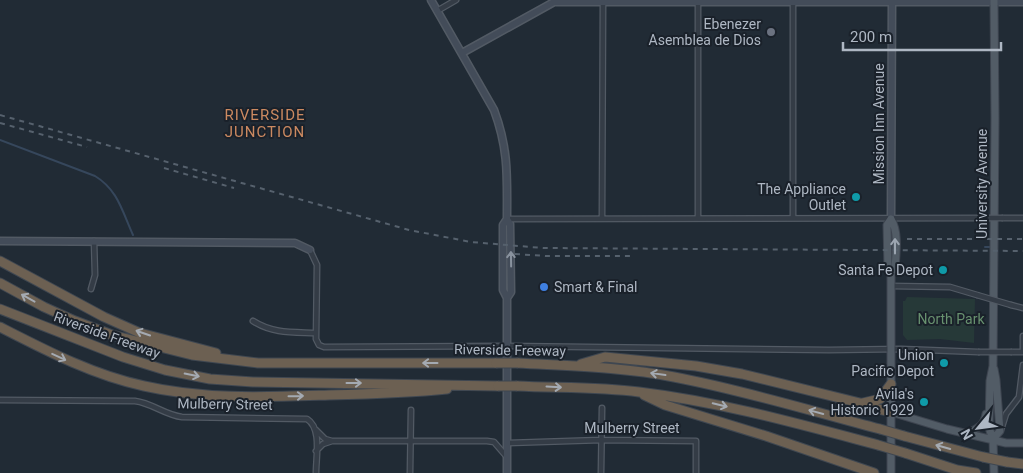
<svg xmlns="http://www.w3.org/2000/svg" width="1023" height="473" font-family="Roboto,sans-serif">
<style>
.green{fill:#263938}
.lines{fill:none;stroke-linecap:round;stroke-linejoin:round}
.stream{stroke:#36475c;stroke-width:2}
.street-casing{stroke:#525a64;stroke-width:7}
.secondary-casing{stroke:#525a64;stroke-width:9}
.primary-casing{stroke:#3e4550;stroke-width:9}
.highway-casing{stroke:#3f4751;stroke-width:11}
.street{stroke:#343c46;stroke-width:4.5}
.secondary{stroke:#434c59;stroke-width:6}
.primary{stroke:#525c66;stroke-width:7}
.highway{stroke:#6c6052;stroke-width:9}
.rail{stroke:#56616d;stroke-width:2;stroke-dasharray:5 5;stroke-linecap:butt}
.street-bridge-casing{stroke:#525a64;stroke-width:7;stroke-linecap:butt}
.highway-bridge-casing{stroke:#3f4751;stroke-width:11;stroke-linecap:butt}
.street-bridge{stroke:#343c46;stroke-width:4.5}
.highway-bridge{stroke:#6c6052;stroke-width:9}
.oneway{stroke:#9ca5b0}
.oneway2{stroke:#89929e}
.oneway3{stroke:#a4aab2}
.worship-dot{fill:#6b7280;stroke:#1a212a;stroke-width:2}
.culture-dot{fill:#0f9aa8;stroke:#1a212a;stroke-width:2}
.shop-dot{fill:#3f7fe0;stroke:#1a212a;stroke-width:2}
.labels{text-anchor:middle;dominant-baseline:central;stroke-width:4;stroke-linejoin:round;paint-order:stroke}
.poi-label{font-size:14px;fill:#aeb7c3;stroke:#1a212a;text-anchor:end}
.street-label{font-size:14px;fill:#aeb7c3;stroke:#1a212a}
.park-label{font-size:14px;fill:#68916f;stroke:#1a212a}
.neighbourhood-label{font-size:15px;letter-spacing:1px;fill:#cc8a61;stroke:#1a212a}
</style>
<rect width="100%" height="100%" fill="#212b35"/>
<path class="green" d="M907,297L975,299L974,343L940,339L907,340L903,335V301H905Z"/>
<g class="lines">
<path class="stream" d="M0,140L95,176C118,190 122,211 133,235
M985,247H992"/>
<defs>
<path id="street" d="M698,1V218
M793,1V218
M437,11L456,0
M602,218L603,1
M1003,218H1023
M507,219L986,218
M310,250L317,265L316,339L319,345L324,347L506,346L829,350L901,349L978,352
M891,286L950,287L977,295
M91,289L95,275L94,241
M1011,305L1023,308
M253,321C273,334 294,332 316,333
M1023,336V352
M1012,352H1023
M0,400L135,401C152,403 165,415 182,417L307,419C322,428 316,457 316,473
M316,430L325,439L332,441
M1001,430L1006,414L1019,397L1023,365
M507,443L601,440L696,441V473
M316,451L323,444L332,441H487L494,442L507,457
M410,473L411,410
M601,473L602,408"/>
<path id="secondary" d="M431,0L494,110C509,150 507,178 507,219L510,224L511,292L507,298
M462,53L554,2H1023
M507,219L503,225V290L507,298V473
M891,219L892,0
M0,241L295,243L310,250"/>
<path id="primary" d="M994,0L995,118L993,366L990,381L989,428L993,439L994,473
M891,412L947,429L1006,443H1023
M968,433C978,428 984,426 986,414
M993,439L1000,431L996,380L994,369
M891,473V272L888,268L887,225L891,219C899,232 896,253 895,268L891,272"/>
<path id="highway" d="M0,261L104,317L140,333L216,353
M0,283L44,307L75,321L112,335L192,355L258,363H496
M0,309L123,357L165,370L210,379L253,382L498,386
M0,327C47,351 93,375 144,386C205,400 267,397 329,395C369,394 408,393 447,389
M518,363C570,366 623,367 674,377C743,390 811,411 880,429
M581,364L605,357L696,366L742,374L860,403L865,406L891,412
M517,386C557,388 599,387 639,392C721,402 799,424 878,445
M644,395L665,405L766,436L874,473
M863,403L880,399L891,384
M904,436L983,457
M905,453L957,470L976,473
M1007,462L1023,464"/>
</defs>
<use href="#street" class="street-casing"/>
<use href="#secondary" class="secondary-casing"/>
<use href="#primary" class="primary-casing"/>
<use href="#highway" class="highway-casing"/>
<use href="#street" class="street"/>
<use href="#secondary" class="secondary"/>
<use href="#primary" class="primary"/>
<use href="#highway" class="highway"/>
<path class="rail" d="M0,115L377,221L409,230L471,242L543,248L1023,251
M0,123L87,147
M164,168L234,188
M907,239H1023
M515,254L546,256H630"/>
<defs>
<path id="street-bridge" d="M986,218H1003
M977,295L1011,305
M978,352H1012"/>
<path id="highway-bridge" d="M496,363H518
M498,386H517
M880,429L904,436
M878,445L905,453
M983,457L1007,462"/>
</defs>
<use href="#street-bridge" class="street-bridge-casing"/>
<use href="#highway-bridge" class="highway-bridge-casing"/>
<use href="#street-bridge" class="street-bridge"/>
<use href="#highway-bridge" class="highway-bridge"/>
</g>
<defs><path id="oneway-shaft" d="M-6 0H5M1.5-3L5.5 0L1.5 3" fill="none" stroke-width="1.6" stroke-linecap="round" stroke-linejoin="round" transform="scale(1.25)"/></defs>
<use class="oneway" href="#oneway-shaft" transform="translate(895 246) rotate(-90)"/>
<use class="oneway2" href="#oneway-shaft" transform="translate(511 259) rotate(-91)"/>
<g class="oneway3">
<use href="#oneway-shaft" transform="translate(28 298) rotate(-151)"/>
<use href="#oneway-shaft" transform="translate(143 333) rotate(-161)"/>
<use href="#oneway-shaft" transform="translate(59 357) rotate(25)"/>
<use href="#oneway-shaft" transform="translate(430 363) rotate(180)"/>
<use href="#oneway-shaft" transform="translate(658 374) rotate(-172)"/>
<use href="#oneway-shaft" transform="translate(192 375) rotate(11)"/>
<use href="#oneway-shaft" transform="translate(354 383)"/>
<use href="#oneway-shaft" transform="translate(554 387) rotate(3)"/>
<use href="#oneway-shaft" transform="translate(296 396) rotate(-1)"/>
<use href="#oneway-shaft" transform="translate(720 405) rotate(13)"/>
<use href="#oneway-shaft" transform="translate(816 412) rotate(-165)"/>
<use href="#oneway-shaft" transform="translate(943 447) rotate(-164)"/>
</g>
<circle class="worship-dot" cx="771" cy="32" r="5"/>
<g class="culture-dot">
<circle cx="856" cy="197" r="5"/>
<circle cx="943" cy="270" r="5"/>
<circle cx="944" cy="363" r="5"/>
<circle cx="924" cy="402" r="5"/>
</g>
<circle class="shop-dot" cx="544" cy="287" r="5"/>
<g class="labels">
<g class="poi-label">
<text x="761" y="24">Ebenezer<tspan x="761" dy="16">Asemblea de Dios</tspan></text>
<text x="846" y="189">The Appliance<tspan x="846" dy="16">Outlet</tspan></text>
<text x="933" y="270">Santa Fe Depot</text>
<text x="554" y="287" text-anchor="start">Smart &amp; Final</text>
<text x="934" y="355">Union<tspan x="934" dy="16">Pacific Depot</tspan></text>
<text x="914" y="394">Avila's<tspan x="914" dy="16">Historic 1929</tspan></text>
</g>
<g class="street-label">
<text transform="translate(879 124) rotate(-90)">Mission Inn Avenue</text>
<text transform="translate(982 184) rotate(-90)">University Avenue</text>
<text transform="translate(107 335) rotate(20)">Riverside Freeway</text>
<text transform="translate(510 350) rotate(1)">Riverside Freeway</text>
<text transform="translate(225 404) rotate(1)">Mulberry Street</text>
<text x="632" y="428">Mulberry Street</text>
</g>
<g class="park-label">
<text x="951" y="319">North Park</text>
</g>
<g class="neighbourhood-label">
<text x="265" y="115">RIVERSIDE<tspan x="265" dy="17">JUNCTION</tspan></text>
</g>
</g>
<g transform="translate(978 428) rotate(241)" stroke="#1a212a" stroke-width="4" paint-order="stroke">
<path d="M0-4L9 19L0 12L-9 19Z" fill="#aeb7c3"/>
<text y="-8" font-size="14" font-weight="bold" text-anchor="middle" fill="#aeb7c3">N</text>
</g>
<path d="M843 42v8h158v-8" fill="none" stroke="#aeb7c3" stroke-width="2.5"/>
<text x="850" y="42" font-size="15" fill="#aeb7c3" stroke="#1a212a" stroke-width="4" paint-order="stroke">200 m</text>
</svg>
